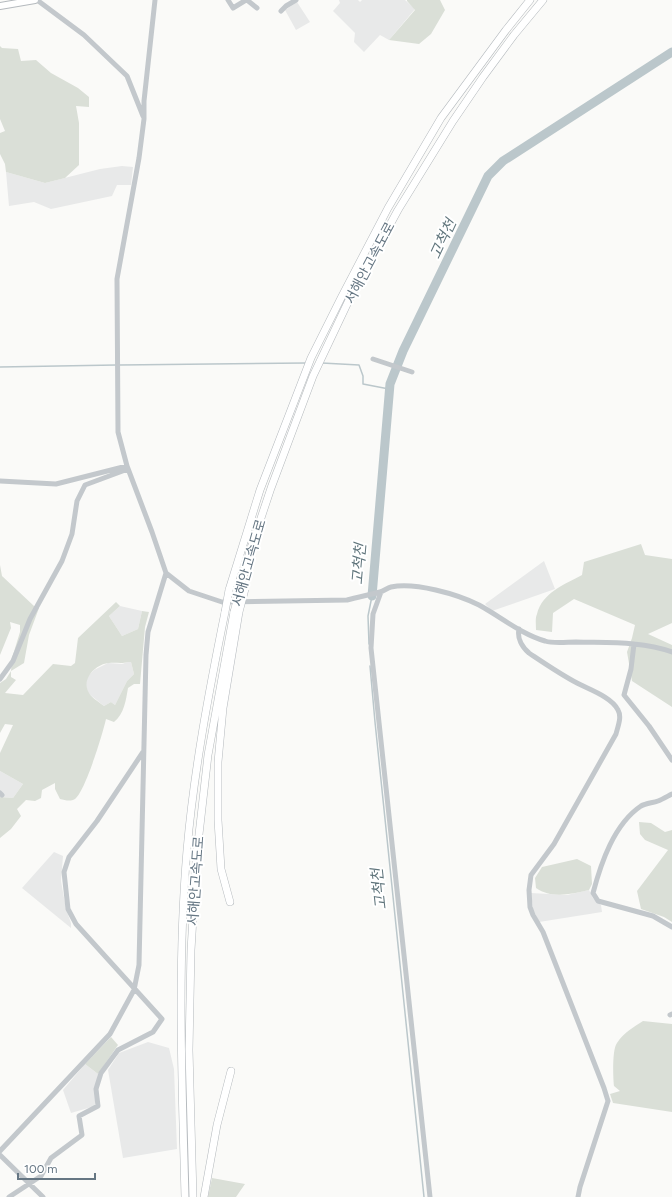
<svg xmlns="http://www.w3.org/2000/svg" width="672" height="1197" font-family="Figtree,'Noto Sans KR',sans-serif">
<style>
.built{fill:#e8e9e9}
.green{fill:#dadfd7;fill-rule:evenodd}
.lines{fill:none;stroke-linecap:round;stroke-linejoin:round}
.stream{stroke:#bbc7cb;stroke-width:1.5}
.river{stroke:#bbc7cb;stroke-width:9}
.major-casing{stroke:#b5babe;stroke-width:8}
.highway-casing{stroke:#b4b9bd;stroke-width:8}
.minor{stroke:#c3c8cc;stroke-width:5}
.major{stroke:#fff;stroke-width:6}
.highway{stroke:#fff;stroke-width:7}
.highway-bridge-casing{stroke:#b4b9bd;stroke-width:8;stroke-linecap:butt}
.highway-bridge{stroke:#fff;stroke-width:7}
.labels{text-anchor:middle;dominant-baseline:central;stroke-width:4;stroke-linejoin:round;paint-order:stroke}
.street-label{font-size:14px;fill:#657683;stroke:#fff}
.water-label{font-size:15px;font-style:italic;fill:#60757c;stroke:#fff}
</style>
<rect width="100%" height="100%" fill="#fafaf8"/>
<path class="built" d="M339,0H358L360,2L362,0H405L415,9L389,40L380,35L364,52L354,42L355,33L333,11L340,3Z
M297,2L310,22L296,30L285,10Z
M122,166L133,167L131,185H117L112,196L51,209L34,202L9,206L6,172L45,183L100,169Z
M544,561L555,589L492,611L485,604Z
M120,606L142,611L138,629L122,636L109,616Z
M128,662H131L134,674L127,681L115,705L111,702L104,706L88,693L86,684L87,677L94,670L108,663L122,664Z
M0,771L23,784L13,798L0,797Z
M54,852L63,856L61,881L66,909L71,923V928L22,888Z
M589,890L593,898L601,905L602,912L539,922L533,909L531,893L567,895Z
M148,1042L169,1048L174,1069L177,1149L123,1158L108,1070L119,1053Z
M85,1064L98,1074L95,1106L71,1113L63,1090Z"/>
<path class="green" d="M407,0H440L445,10L431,34L419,44L389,40L415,10L407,1Z
M0,46L2,48L18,49L21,61L36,60L51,73L78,88L89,97V107L76,106L79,123V165L65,178L45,183L6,172L5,164L0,154V133L5,131L0,119Z
M641,544L645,555L672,559V623L648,634L672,645V707L632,681L627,652L632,638L635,625L574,599L553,613L552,632L536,630C536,625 535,618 537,614C542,593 565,584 582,575L584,562Z
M0,565L2,576L34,606L39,608L29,635L24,663L11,671V677L16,680L5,693L23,695L53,664L71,666L75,663L78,638L116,602L120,606L109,616L122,636L138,629L142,611L149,612L145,627L140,684H134L128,688C126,700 124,714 114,722L106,719C103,733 85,792 75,799C70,802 65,800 60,799L55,789V783L42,790L41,798L35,801L26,800L17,809L21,816L11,829L0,838V797L13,798L23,784L0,771V753L13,725L5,724L0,733V683L6,679L11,671L12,658L20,632V625L10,622L11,628L0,655ZM128,662H131L134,674L127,681L115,705L111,702L104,706C99,702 90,697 88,691C82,678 96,664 109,663C116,662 121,664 128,662Z
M639,822L651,823L665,832L672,830V922L664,917L641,909L637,891L668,850L645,840L640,834Z
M577,859L591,866L592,884L589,890C571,894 552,899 536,888L535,878L542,867Z
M643,1021L672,1024V1112L613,1103L610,1094L620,1091L614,1086C613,1078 612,1049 617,1043C623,1033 634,1027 643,1021Z
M111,1037L118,1045L98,1074L85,1064Z
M212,1178L245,1184L236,1197H208Z"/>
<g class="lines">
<path class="stream" d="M322,363L359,365L363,376V384L389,389
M120,365L306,363
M0,367L116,365
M369,644L368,616L372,596
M370,666L375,722L424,1197"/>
<path class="river" d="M372,596L390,384L403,351L488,176L503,161L672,52"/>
<defs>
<path id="major" d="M0,6L35,0"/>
<path id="highway" d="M240,589L250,551L271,488L313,376L349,300L398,210L453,121L483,77L514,35L543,0
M229,590L260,490L311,358L341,298L388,208L441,118L506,30L530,0
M230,902L221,869L218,820V762L223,708L239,612
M185,1197C182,1082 177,966 187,850C194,770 209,691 225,612
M193,1197L189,1050L191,950L197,852L208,755L234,612
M204,1197L217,1125L231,1071"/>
</defs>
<use href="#major" class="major-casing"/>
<use href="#highway" class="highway-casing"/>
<path class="minor" d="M37,0L84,35L127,76L143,116
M228,0L233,8L246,0
M247,0L257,8
M281,11L286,6L296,0
M373,359L412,372
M0,481L56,484L127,466
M166,573L189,591L222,602L347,600C358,597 369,595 380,592C384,591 387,588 391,587C415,582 457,594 479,605C501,617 521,634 545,641C554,644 567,642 576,642C607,643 642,641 672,652
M381,592L373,614L371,648L430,1197
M519,629C517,638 522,647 529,653C544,663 560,674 577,683C588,689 612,697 618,710C622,717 618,726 616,734L554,844L531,875L529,890L530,907L533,915L543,932L604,1088L608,1101L580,1187L578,1197
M634,644L631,669L624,695L649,726L672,760
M0,679L13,661L30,619L62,561L72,534L77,501L85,485L128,469
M0,793L2,795
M672,794C668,796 663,799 658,801C653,803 646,803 641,806C614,824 601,863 593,893L598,901L653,916L672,927
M670,1015L672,1014
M0,1151L110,1034L134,990L139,965L146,655L148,632L166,573L152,532L127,466L118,432L117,279L139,158L144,119V101L155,0
M0,1155L43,1197
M9,1197L41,1176L51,1158L82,1135L79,1116L98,1106L96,1089L101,1073L118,1050L153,1032L162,1019L76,924L68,909L64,872L69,857L97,821L143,752"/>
<use href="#major" class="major"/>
<use href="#highway" class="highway"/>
<defs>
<path id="highway-bridge" d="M225,612L229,590
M234,612L239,593
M239,612L245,589"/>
</defs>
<use href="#highway-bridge" class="highway-bridge-casing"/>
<use href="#highway-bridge" class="highway-bridge"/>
</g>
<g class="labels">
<g class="street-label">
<text transform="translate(370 263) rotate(-62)">서해안고속도로</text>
<text transform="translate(249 563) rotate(-74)">서해안고속도로</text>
<text transform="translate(196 881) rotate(-86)">서해안고속도로</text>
</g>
<g class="water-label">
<text transform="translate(443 239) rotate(-65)">고척천</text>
<text transform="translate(359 564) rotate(-85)">고척천</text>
<text transform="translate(379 889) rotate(-96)">고척천</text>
</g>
</g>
<path d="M18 1173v6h77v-6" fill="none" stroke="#657683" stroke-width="2"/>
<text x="24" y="1173" font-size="12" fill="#657683" stroke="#ffffff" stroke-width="3" paint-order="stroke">100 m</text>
</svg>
